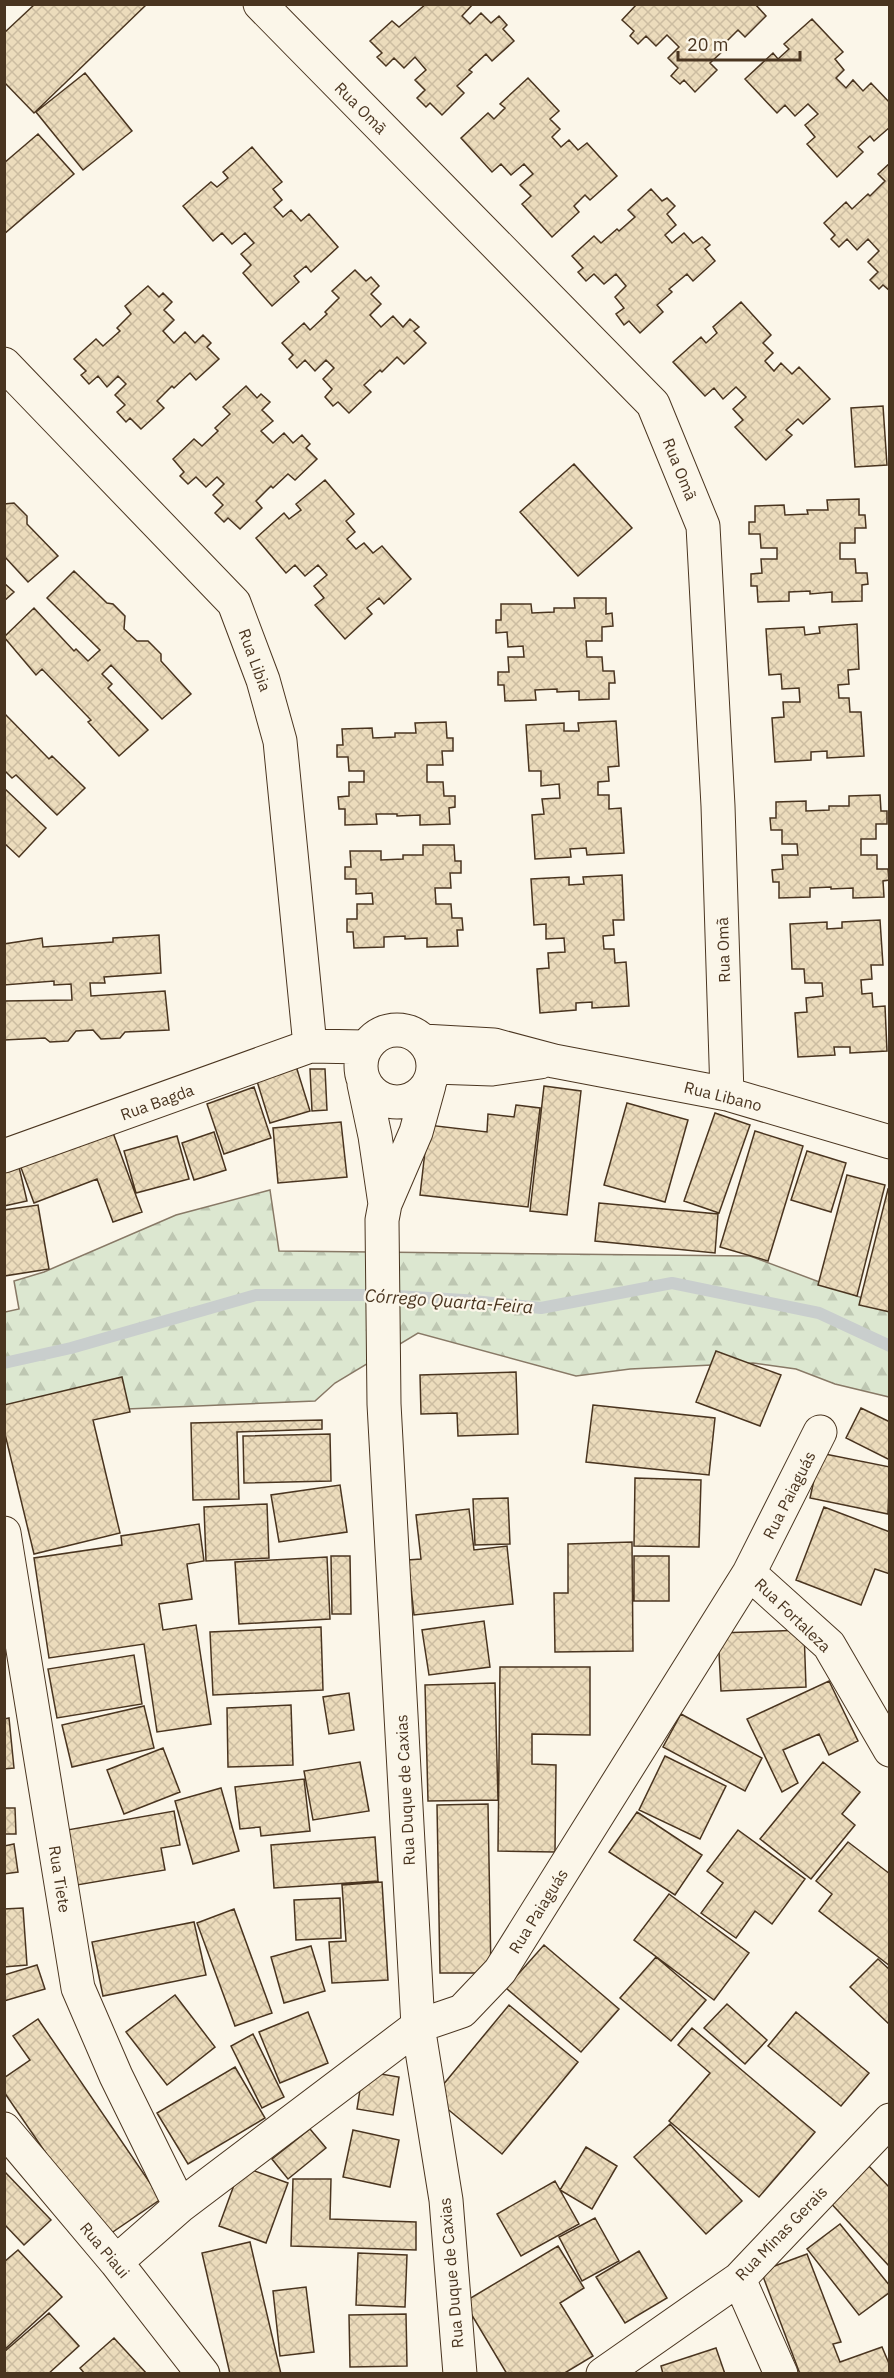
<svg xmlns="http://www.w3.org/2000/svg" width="894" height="2378" font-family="'IBM Plex Sans',sans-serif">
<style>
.forest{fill:url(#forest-firs);stroke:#887966;stroke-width:1.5}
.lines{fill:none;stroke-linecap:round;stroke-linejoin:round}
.stream{stroke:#c9cecd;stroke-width:12}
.building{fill:url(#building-cross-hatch);stroke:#4a3520;stroke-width:1.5}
.minor-casing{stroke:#4a3520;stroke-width:35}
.minor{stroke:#fbf6e9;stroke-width:33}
.labels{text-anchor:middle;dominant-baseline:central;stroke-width:4.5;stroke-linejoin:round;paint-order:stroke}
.street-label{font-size:16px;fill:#4a3520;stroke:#fbf6e9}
.water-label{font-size:18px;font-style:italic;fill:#4a3520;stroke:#fbf6e9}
</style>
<defs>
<pattern id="forest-firs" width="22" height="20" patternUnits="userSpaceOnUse" patternTransform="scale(1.5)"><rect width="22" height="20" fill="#dce7d0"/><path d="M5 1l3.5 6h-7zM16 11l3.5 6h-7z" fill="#bec7b2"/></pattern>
<pattern id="building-cross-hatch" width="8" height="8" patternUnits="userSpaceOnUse" patternTransform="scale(1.5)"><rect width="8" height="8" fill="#ecdcbc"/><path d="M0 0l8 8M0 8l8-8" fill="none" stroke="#ccbda1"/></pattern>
</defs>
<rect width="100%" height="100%" fill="#fbf6e9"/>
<path class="forest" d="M270,1190L279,1251L750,1256L889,1308V1397L835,1384L796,1369L753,1363L630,1369L576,1376L418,1333L335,1383L315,1401L103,1410L5,1411V1312L19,1309L14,1281L44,1272L176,1215Z"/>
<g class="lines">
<path class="stream" d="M4,1363L71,1348L256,1295H378L464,1300L541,1308L672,1283L819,1313L890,1346"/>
</g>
<path class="building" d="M35,4H147L34,113L4,82V33Z
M426,4H473L462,16L470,24L481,13L491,23L499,16L507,25L503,29L514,41L492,61L486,54L469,70L472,72L457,86L464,93L442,115L430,103L426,107L417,98L425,90L415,80L426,70L415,57L404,68L394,58L386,66L377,57L382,53L370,41L392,21L399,27Z
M637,4H755L766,16L745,37L738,30L722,46L725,49L710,63L717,70L695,92L684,80L680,84L671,76L678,68L668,58L679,47L667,35L656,46L646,36L638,44L630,36L634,31L622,20Z
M812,19L843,52L835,59L844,70L836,78L846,88L853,80L863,91L871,83L890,103V127L874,141L870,136L858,147L863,152L837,177L807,144L815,137L805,125L818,114L808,104L795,116L785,105L777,113L745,79L773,53L778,59L789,49L784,44Z
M85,73L132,131L83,170L36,112Z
M528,78L559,111L550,119L560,129L552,137L561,147L569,140L578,150L587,143L617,176L590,200L585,195L574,206L579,212L552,237L522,204L531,196L520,185L533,174L524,164L511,175L501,164L492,172L461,138L488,113L494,119L505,108L500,104Z
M38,134L74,174L4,234V163Z
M252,147L282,182L273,189L282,200L274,207L283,217L291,210L301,221L309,214L338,247L311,272L306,266L294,276L299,282L272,306L243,273L251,265L241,254L254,243L245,233L232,244L222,233L213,241L183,206L211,182L217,187L228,178L223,172Z
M890,163V291L883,285L879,289L870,280L878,272L868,262L879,251L868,239L857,250L847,239L839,247L831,239L835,235L824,223L846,202L852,209L868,194L870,196L885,181L878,174Z
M651,189L662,201L667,198L675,206L667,214L676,225L665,235L672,243L684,233L693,243L702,237L710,245L705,249L715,261L693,281L687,274L669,289L672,292L657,305L663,312L640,333L629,321L624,325L616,314L624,308L615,297L626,286L616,274L604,284L594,274L586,281L578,272L583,268L572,256L594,236L601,243L617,229L619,231L635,217L628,210Z
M355,270L366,281L371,277L379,286L371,294L381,304L370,315L381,327L393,316L403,327L410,319L419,327L414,331L426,343L404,364L397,357L382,372L380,370L364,385L371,392L349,413L338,402L333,406L325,397L332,389L323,379L334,368L326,360L315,371L305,360L297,368L289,359L293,355L282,343L304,323L310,330L327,314L325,312L339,298L332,291Z
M148,286L159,297L163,293L172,302L164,310L174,320L163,331L174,343L185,332L195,343L203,335L211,343L207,347L219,359L196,380L190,373L174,388L172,386L157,401L164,408L141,429L130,418L126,422L117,412L125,405L115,395L126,384L118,376L107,387L98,376L89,384L81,375L86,371L74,359L96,339L103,346L120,331L117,328L131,314L125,306Z
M741,302L771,335L763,343L773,353L765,361L774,371L781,363L792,374L799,367L830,399L803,424L798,419L786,430L792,435L766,460L735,427L743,420L733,409L746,397L736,387L723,399L714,388L705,396L673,362L701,337L706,343L717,333L713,327Z
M246,386L257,398L261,394L270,402L262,410L273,421L261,431L273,443L284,433L293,443L302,435L310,444L306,448L317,459L295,480L288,474L273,488L271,486L256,501L262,508L240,529L228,518L224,522L215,513L223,505L213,495L224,484L217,477L206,487L196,477L188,484L180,476L184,472L173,459L194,439L202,446L218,431L215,428L230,414L223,407Z
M883,406L887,465L855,467L851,408Z
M574,464L632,528L578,576L520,512Z
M325,480L354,514L346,521L355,532L347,539L356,549L364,543L373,553L382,546L411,579L384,604L379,598L367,608L372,614L345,639L315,605L324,598L314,586L327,575L318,565L305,576L295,565L286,573L256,538L284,513L289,519L301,510L296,504Z
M859,499V515H865L866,528H855V543H840V559H855L856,573H867L868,584L862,585V601L832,602V592L810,594V591L789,592V601L758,602L757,586H751V574L762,573L761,559H777V548H761L760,534H749V522H755V506L784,505L785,515L808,514L807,510H828L827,500Z
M14,503L27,516V524L58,556L28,582L4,556V504Z
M74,571L107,603L113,604L125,616L124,629L137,641H148L161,654V661L191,694L162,719L111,665L102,674L112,684L108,688L148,730L119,756L88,722L91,720L42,669L36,675L4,637L34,608L74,651L76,649L88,661L100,650L47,598Z
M4,583L14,592L4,601Z
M574,598H606V614L612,613L613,626L602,627V641H586L587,657H602L603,671H614L615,683H609V699L579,700V691L557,692V689L535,690L536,700L505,701L504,685H498V672H509L508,657H524L523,646L508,647L507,632L496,633V620H501V604H531L532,613L554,612V608H575Z
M857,624L859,669L848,670L849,684L838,685L839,698H849L850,712H861L864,756L827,758V751L811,752V760L775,762L772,718L784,717L783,702H800L799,688L782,689L781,674L769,675L766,629L804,627L805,635L820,633L819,627Z
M4,713L49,759L52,756L85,788L57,815L16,775L12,778L4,770Z
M616,721L619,766L608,767L609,781L598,782V795H609V809L621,808L624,853L587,855L586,848L570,849L571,857L535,859L532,815L544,814L542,799L560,798L559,784L541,786V771H529L526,725L564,723V731H579L578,723Z
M446,722L447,738H453V751H442L443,765H427V782H443L444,796H455V807L449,808L450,824L420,825V815L397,816V814H376L377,824L345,825V809H339L338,797L349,796V782H364V771H349L348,757H337V745H343L342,729L372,728L373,738L395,737V733H416L415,723Z
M4,788L46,828L19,857L4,843Z
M880,795L881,811H887V824H876V839H861V855H877V869H888L889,880L883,881L884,897L853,898V888L831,889V887L810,888V897L779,898V882H773L772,870L783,869L782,855H798L797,844H782V830H771L770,818H776V802L806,801V811L829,810V806H849V796Z
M423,845H454L455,861H461V873H450L451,888H435L436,904H451L452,918H462L463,930H457L458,946L427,947V938L405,939V936L384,937V947L354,948L353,932H347V919H357V904H373L372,893L356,894V879H345V867H351L350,851H381V860L403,859V855H423Z
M622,875L624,920H613L614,935L603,936L604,949H614L615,963L626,962L629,1006L592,1008V1002L576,1003V1010L540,1013L537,969L549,968L548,953L565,952L564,938L546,939V924L534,925L531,879L569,877V885L584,884L583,877Z
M880,920L883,965H871L872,979L861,980L862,994L872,993L873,1007L885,1006L887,1051L850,1053V1047H834L835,1055L798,1057L795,1013L807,1012L806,998L823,996L822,983H805L804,969H792L790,924L827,922V929L842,928V922Z
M159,935L161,973L104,977L105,983H90L91,996L165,991L169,1030L125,1032L120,1038L101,1039L93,1030L76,1031L68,1041L50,1042L45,1038L4,1040V1001L72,1000L71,984L54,985V981L4,985V944L42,938L43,947L113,942V938Z
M296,1066L310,1111L270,1123L256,1078Z
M310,1069H325L327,1110L312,1111Z
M544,1086L581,1091L567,1215L530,1211Z
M254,1087L271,1138L224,1154L207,1104Z
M627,1103L688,1120L665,1202L604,1185Z
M516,1105L540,1108L528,1207L420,1195L428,1125L487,1132L488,1114L514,1117Z
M715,1113L750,1125L719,1213L684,1201Z
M341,1122L347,1177L278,1183L273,1128Z
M112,1130L142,1212L113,1222L97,1179L34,1203L20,1165Z
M755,1131L803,1146L768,1261L720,1247Z
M214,1132L226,1170L194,1180L182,1143Z
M177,1136L189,1179L136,1193L124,1151Z
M807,1151L846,1163L831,1212L791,1200Z
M19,1167L27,1201L4,1206V1170Z
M847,1175L885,1185L857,1296L818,1285Z
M888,1189L890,1190V1312L859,1305Z
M599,1203L718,1214L715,1253L595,1241Z
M38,1205L49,1269L4,1276V1210Z
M716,1351L781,1375L760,1426L696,1402Z
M516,1372L518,1434L458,1436L457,1413L421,1414L420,1375Z
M122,1377L130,1412L93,1420L120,1533L34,1554L4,1430V1405Z
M593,1405L715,1418L709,1475L586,1462Z
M861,1408L890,1422V1460L846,1438Z
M322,1420V1429L237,1432L239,1499L193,1500L191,1423Z
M330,1434L331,1481L244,1483L243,1436Z
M820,1453L890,1467L888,1514L810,1498Z
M635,1478L701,1480L699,1547L634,1546Z
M340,1485L347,1532L279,1542L271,1495Z
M508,1498L510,1544L475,1545L473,1499Z
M267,1504L269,1558L206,1561L204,1507Z
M824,1507L890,1532V1574L875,1569L861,1605L796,1580Z
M469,1509L474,1550L507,1546L513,1604L414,1615L408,1560L421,1559L416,1515Z
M199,1524L204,1561L187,1564L192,1599L159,1604L163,1630L196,1625L211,1724L157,1732L144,1644L49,1658L34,1558L122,1545L121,1536Z
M632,1542L633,1651L555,1652L554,1593H568V1544Z
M331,1556H350L351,1614H332Z
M634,1556H669V1601H634Z
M327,1557L330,1619L239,1624L235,1562Z
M484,1621L490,1667L429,1675L422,1630Z
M321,1627L323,1690L213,1695L210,1632Z
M804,1630L806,1687L721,1691L718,1633Z
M134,1655L142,1704L57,1718L48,1669Z
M500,1667H590V1735L532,1734V1764L556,1765L555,1852L498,1851Z
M829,1681L858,1741L829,1755L819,1734L783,1750L798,1783L782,1792L747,1719Z
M495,1683L498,1800L428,1801L425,1685Z
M349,1693L354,1730L329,1734L323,1697Z
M291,1705L293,1765L228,1767L227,1708Z
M144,1706L154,1748L72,1767L62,1725Z
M681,1714L762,1758L745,1791L663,1747Z
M9,1718L14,1768L4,1769V1719Z
M163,1748L180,1792L124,1814L107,1770Z
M665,1756L726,1786L700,1839L639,1810Z
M360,1762L369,1811L313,1820L304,1771Z
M823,1762L860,1792L842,1814L855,1825L811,1879L760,1839Z
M304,1779L310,1831L261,1836L260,1827L240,1829L235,1787Z
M221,1788L239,1851L193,1864L175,1801Z
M488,1804L491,1973H440L437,1805Z
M4,1808H15L16,1834H4Z
M174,1811L180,1845L161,1848L165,1870L77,1885L67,1830Z
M637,1812L702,1855L675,1895L609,1852Z
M738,1830L805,1879L772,1924L755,1911L736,1938L701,1913L723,1883L707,1871Z
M375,1837L378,1881L274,1888L271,1845Z
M848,1842L890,1874V1966L819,1911L832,1894L816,1881Z
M14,1844L18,1872L4,1874V1846Z
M382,1882L388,1980L332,1983L329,1942L346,1941L342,1885Z
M669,1894L749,1953L714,2000L634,1940Z
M340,1898L341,1938L296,1940L294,1900Z
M23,1908L27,1965L4,1967V1909Z
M234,1909L272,2013L235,2026L197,1923Z
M194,1922L206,1975L103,1996L92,1942Z
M544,1945L619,2009L581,2052L506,1988Z
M311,1946L325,1991L284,2003L271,1957Z
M656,1957L706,2000L671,2041L620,1998Z
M878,1959L890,1970V2025L850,1987Z
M37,1965L45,1989L4,2001V1975Z
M175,1995L215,2047L167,2085L126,2032Z
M727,2004L767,2040L745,2064L704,2028Z
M509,2005L578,2062L502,2154L433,2097Z
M308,2012L328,2063L280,2083L259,2032Z
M796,2012L869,2073L841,2106L768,2046Z
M38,2019L161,2199L104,2238L4,2092V2078L30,2060L13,2036Z
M692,2028L815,2132L759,2197L669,2121L710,2073L678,2045Z
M253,2034L284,2097L262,2108L231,2046Z
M235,2067L265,2118L188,2164L157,2113Z
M363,2071L399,2077L393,2115L357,2109Z
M670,2124L742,2201L706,2234L634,2157Z
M310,2129L326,2148L288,2179L272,2159Z
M353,2130L399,2140L390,2187L343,2177Z
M586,2147L617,2166L592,2209L560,2190Z
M866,2163L890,2188V2267L827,2199Z
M241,2166L288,2183L266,2243L219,2226Z
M4,2171L51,2220L24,2245L4,2224Z
M293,2179H331L330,2219L416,2222V2250L291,2246Z
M555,2181L579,2224L521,2256L497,2214Z
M595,2218L619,2261L582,2281L559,2237Z
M840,2224L890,2286V2292L859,2315L807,2249Z
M250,2242L281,2374H230L202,2253Z
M558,2246L584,2288L560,2303L593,2356L563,2374H507L464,2302Z
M18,2250L62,2297L4,2350V2262Z
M639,2251L667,2298L625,2323L596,2277Z
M358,2253L407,2255L405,2307L356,2305Z
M807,2254L841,2342L833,2344L840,2362L882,2347L890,2366V2374H800L761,2271Z
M306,2287L314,2352L280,2356L273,2291Z
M49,2313L79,2346L48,2374H4V2352Z
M406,2314L407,2366L350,2367L349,2315Z
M114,2338L147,2374H85L80,2368Z
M716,2348L725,2374H663L661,2366Z"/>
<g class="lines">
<defs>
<path id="minor" d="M260,4L653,404L703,526L718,806L727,1094
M4,364L234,603L263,680L280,741L310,1046
M361 1066a36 36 0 1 1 72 0a36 36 0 1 1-72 0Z
M423,1041L494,1045L554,1061L727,1094L890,1142
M434,1067L492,1069L540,1062
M364,1084L375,1136L385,1204
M429,1085L416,1132L385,1204L382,1220L384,1404L418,2026L446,2200L460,2374
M4,1156L310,1046L365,1047
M4,1533L78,1988L116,2076L180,2206
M749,1573L829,1645L890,1750
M4,2129L116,2262L203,2374
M116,2262L180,2206L418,2026L462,2011L500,1971L749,1573L820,1432
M739,2279L781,2374
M603,2374L739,2279L890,2120"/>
</defs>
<use href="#minor" class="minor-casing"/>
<use href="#minor" class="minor"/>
</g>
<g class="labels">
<g class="street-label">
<text transform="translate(361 108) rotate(45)">Rua Omã</text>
<text transform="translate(680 469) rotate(68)">Rua Omã</text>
<text transform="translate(255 660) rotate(70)">Rua Libia</text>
<text transform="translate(723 950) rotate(-92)">Rua Omã</text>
<text transform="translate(723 1096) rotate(14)">Rua Libano</text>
<text transform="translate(157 1102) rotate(-20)">Rua Bagda</text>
<text transform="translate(789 1495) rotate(-63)">Rua Paiaguás</text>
<text transform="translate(793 1615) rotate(44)">Rua Fortaleza</text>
<text transform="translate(405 1790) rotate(-93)">Rua Duque de Caxias</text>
<text transform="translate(60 1879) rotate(81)">Rua Tiete</text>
<text transform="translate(538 1911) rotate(-58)">Rua Paiaguás</text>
<text transform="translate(781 2233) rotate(-46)">Rua Minas Gerais</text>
<text transform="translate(105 2250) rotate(50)">Rua Piaui</text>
<text transform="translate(451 2273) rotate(-95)">Rua Duque de Caxias</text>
</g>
<g class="water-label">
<text transform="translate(449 1301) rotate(4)">Córrego Quarta-Feira</text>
</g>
</g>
<rect width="894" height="2378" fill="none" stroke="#4a3520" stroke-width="12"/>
<path d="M678 51v9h122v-9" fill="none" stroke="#4a3520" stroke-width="3"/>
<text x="687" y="51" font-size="18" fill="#4a3520" stroke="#fbf6e9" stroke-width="4.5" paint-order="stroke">20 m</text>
</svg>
